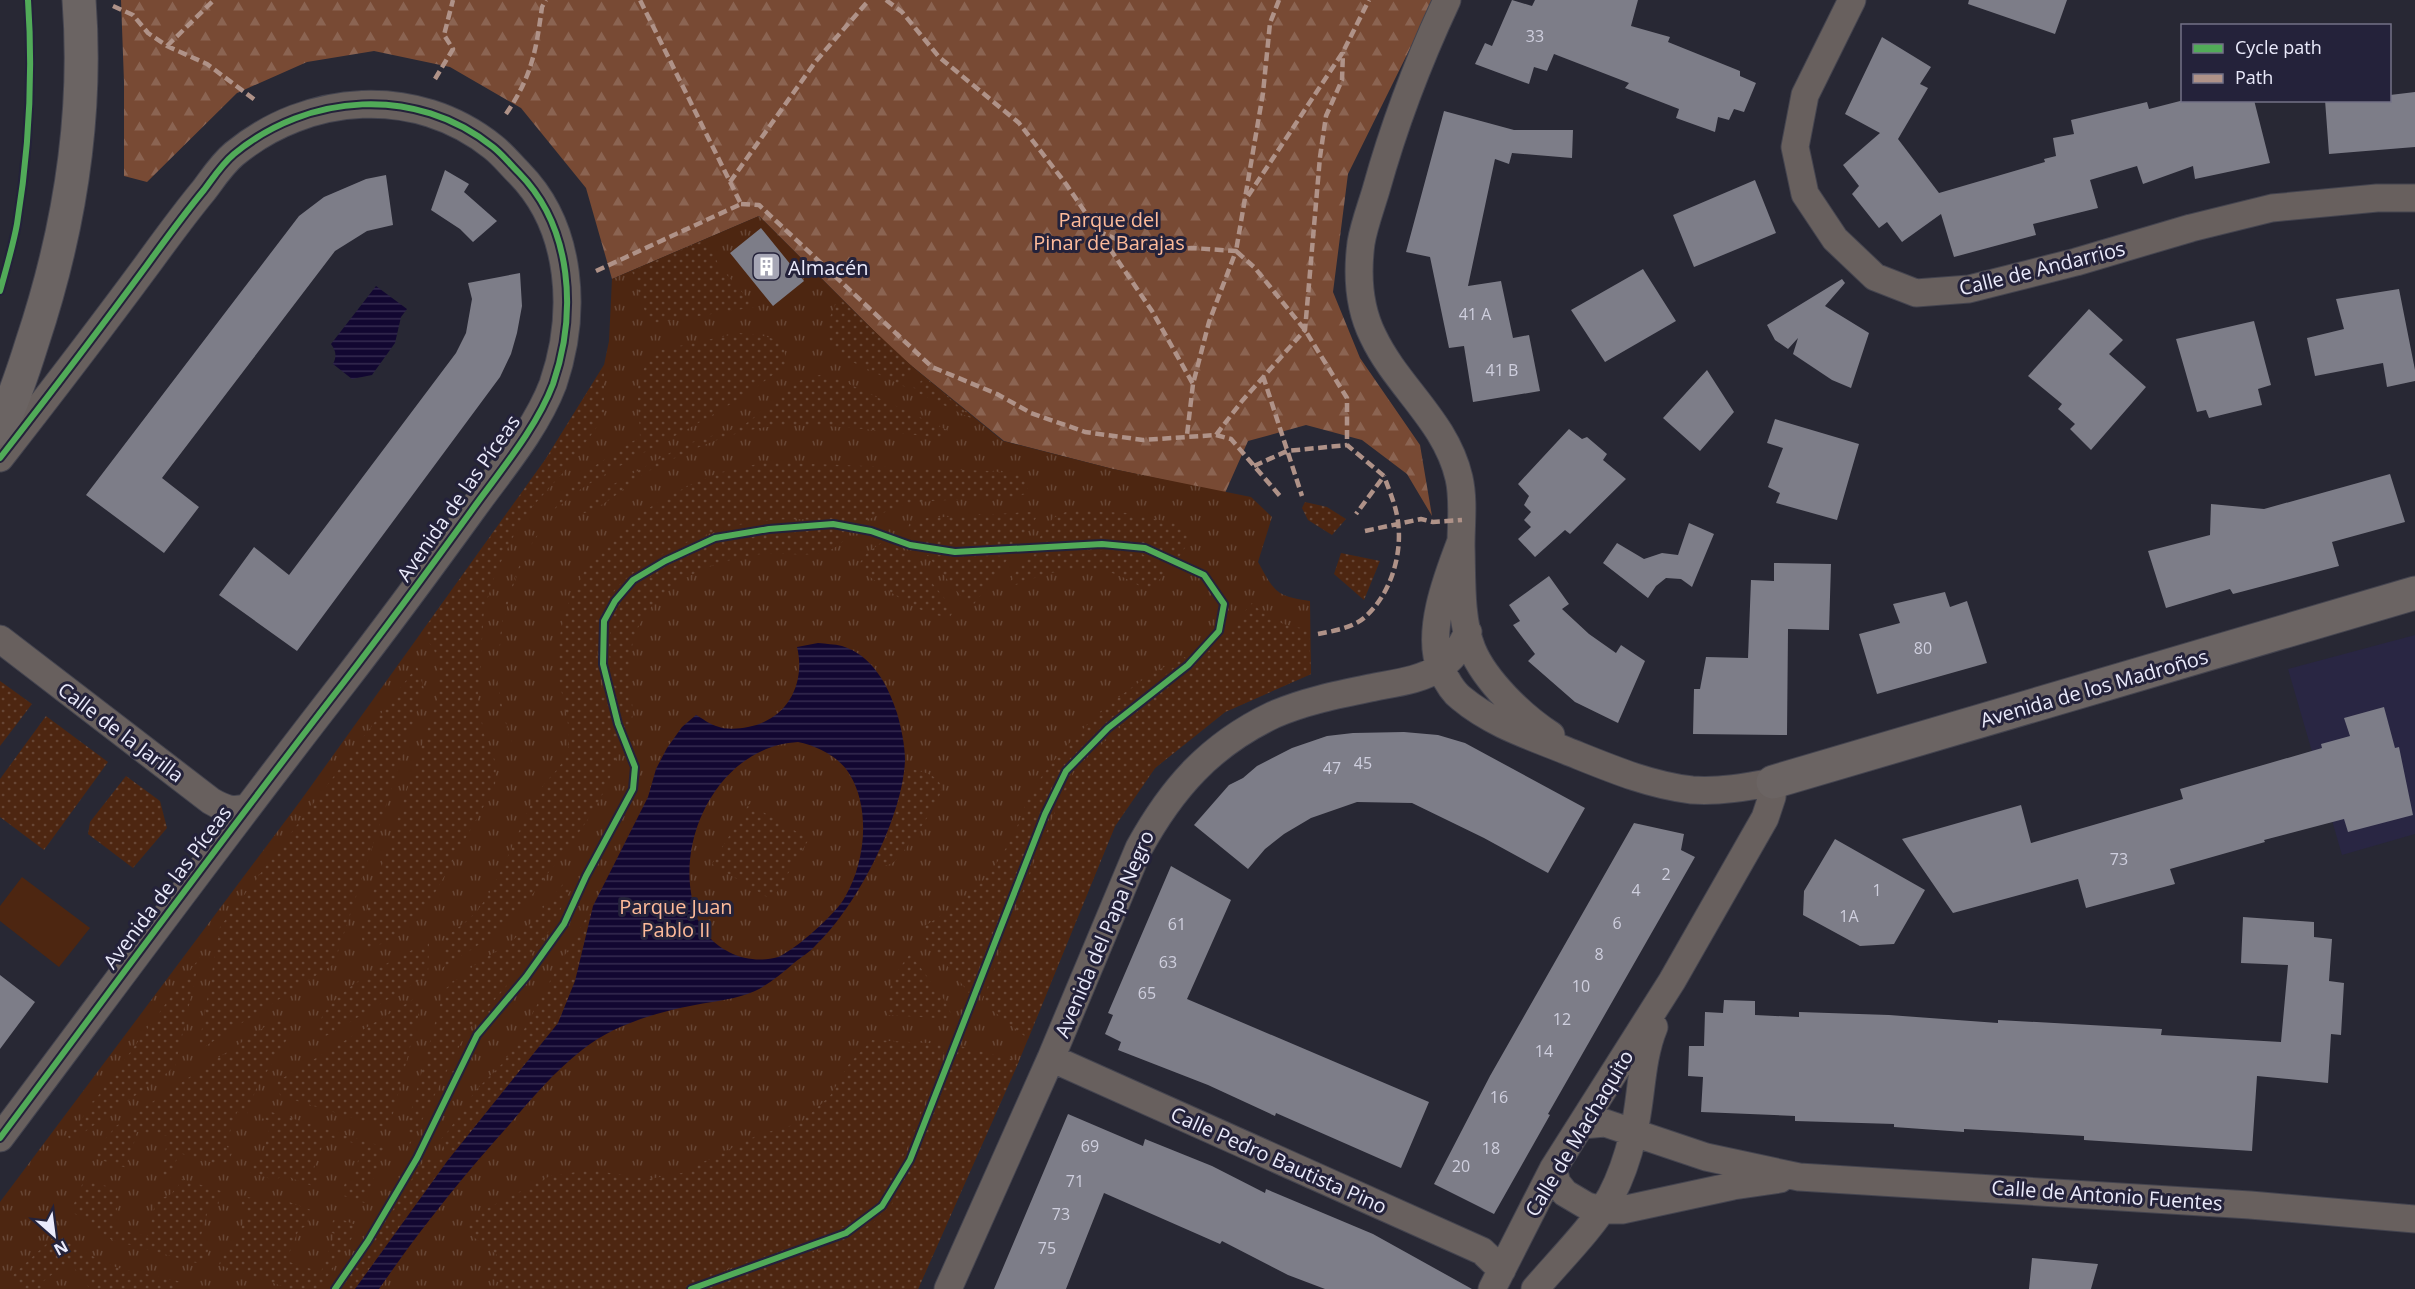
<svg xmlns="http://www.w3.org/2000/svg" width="2415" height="1289" font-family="'Open Sans',sans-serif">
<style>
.built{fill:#292643}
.grass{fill:#4d2611}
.forest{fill:url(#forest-firs)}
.park{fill:url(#park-tufts)}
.garden{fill:url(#garden-dots)}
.water{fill:url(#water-rules);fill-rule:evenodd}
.building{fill:#7d7d88}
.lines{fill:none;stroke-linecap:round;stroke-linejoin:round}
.street-casing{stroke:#44444f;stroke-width:29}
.secondary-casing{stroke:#44444f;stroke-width:35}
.street{stroke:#68605e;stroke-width:27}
.secondary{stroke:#6b6463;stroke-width:33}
.quiet{stroke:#af9288;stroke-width:4.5;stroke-dasharray:9 4.5;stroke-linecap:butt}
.cycleway-casing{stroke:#24223a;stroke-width:10}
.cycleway{stroke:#51ab58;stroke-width:6}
.labels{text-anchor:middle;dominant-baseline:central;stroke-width:6;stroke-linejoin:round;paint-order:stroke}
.number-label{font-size:16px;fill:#cfcfde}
.park-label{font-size:20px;fill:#febb9a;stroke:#24223a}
.poi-label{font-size:20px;fill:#eaeafb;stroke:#24223a;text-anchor:start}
.street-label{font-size:20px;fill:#eaeafb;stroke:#24223a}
</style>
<defs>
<pattern id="forest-firs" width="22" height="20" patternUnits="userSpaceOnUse" patternTransform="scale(1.5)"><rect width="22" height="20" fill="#784a34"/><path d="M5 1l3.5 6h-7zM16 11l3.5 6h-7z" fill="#8b6452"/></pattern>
<pattern id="park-tufts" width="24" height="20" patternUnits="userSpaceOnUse" patternTransform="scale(1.5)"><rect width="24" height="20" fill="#4d2611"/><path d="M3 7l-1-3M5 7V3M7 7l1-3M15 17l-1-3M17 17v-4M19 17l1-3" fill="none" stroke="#674635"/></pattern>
<pattern id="garden-dots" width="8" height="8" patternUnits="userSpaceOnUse" patternTransform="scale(1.5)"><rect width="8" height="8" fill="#4d2611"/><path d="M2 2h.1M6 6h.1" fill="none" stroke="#674635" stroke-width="1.8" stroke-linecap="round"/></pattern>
<pattern id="water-rules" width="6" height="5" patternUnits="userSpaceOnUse" patternTransform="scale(1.5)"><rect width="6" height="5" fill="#120731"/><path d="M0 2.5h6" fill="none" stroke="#352b50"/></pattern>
</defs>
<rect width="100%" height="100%" fill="#282834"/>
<path class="built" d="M2415,635V834L2342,855L2288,669Z"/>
<path class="grass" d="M22,877L90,928L59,967L0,921V906Z"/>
<path class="forest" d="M121,0H1434L1348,174L1333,292L1360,358L1420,445L1432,516L1407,474L1362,440L1306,425L1248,441L1225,493L1113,469L1004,441L897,354L759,216L612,279L586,188L521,108L450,67L374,51L307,62L237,93L147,182L124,176V82Z"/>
<path class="park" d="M759,216L897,354L1003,441L1113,469L1251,497L1272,517L1258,562C1275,592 1275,596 1310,601L1311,674L1225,712L1155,768L1115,826L1019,1061L918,1289H0V1202L301,800L545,460L604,365L609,341L612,279Z"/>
<path class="garden" d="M707,239L719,266L755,307L649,324L632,271Z
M839,298L915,369L906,381L916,389L925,378L975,420L842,357C821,338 827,319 839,298Z
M739,333C762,336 789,334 785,365C723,417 646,447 578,491C523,528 495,620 499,683C500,706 508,728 514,750L500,707L497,675L499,645L504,608L521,561L561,499L582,474L640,437C640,401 628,375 661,350Z
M604,365V417L568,467L533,506L513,537L496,572L484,610L478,698L484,734L496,763L495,786L436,891L414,920L396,936L373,948H363L361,928L437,700L438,666L434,649L421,633L545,460Z
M820,375L836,378L947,430L943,438C890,433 820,421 768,427C739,430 699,446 673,459C663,464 653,468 644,474C621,490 602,510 574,516L589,501L612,485L686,444L743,426L801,380Z
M766,462L989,471L1021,474L1030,483L1025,494L1016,497C980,500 944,498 908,504C890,507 875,520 856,522C845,524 832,521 820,520C801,519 780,519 761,521C716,526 640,557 613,593C595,617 594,667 604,694C608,706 621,730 619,742C614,792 576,837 546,876C533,894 519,913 502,927C484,943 462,955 442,968L445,937C455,930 465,923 474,914C493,895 509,852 521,827C526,816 530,804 537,794C548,776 568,765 569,741C570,712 556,685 558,656C563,563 628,511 709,477C726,469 748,467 766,462Z
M1305,502L1327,507L1346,519L1332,535L1308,520L1302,508Z
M1070,510L1127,513L1182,525L1190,540L1179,557L1145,544L1103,539L1039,543L1038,540L1053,518Z
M1031,512L1036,518L1019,544C985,546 950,549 916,541L908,528L910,522L927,518Z
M829,529L850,532C831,565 791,551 761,554C714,560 665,580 641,622C632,637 629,658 629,676C628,692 637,710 630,725L626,726C614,690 603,654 613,618C622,586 693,548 723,541C758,532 794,531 829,529Z
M882,542L907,552L954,610L950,617C918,616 889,590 863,572L859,564L866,554Z
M1085,550L1137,551L1168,570L1149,591C1138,585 1126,578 1115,574C1081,561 1044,574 1013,586L1009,583L1026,555Z
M1341,553L1380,561L1364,600L1334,574Z
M927,555L1010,556L971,608Z
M1252,603C1271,621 1282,626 1309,629L1311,674L1225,712L1155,768L1115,826L1028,1039L982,1002L1029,874L1065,787L1078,766L1146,704L1205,657Z
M1185,657L1186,659C1137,698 1081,735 1050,790L969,993L925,938L923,927C970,899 992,878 1016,829C1021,819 1024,806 1030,795C1058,745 1131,678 1185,657Z
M417,666L424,689L334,964L198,1051L220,927Z
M0,681L32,704L0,746Z
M46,716L108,762L44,850L0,817V779Z
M904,768C914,770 932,772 938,781C941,784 942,789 940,794C936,807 905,852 895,861C887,867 880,867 873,861C891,834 898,799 904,768Z
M126,776L160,801L167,828L133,868L88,834L90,822Z
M749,804L809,839L772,900L712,864Z
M569,882L572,887L550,930L505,988L467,1031L408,1148L407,1126L444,990L476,964L512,941L531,923L563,884Z
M593,906L575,981L558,1023L454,1154L444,1148L441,1139L449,1130L476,1090L503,1063L517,1043L546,988Z
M429,941L428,975L330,1034L323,1037L317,1034C318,994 398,958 429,941Z
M910,954L942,996L954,1019L887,1015C888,986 892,977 910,954Z
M200,957L175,1067L72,1141L68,1137Z
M417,997L422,1001L389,1129L281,1096L276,1089L278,1081Z
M278,1018L287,1020L290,1029L289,1036L256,1089L247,1114L237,1112L225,1146L233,1150L227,1167L179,1153L170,1178L161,1176L168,1136L137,1132L127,1168L91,1157L116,1126Z
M872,1040L947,1044L911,1140L892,1180L876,1205L856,1221L819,1238L722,1271L680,1289H502L504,1286L484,1273L497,1255L463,1229L486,1209L550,1176L590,1170L649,1179L682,1173L758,1135L800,1123L830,1096L849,1064Z
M960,1046L1019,1061L918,1289H705L731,1278L824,1249L873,1223L891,1205L906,1176Z
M265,1110L384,1147L365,1203L341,1195L345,1183L352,1184L362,1145L326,1136L313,1171L321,1175L318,1188L288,1177L271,1179L250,1172L253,1157L262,1158L271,1122L262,1118Z
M435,1157L448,1160L355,1289H340L368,1250L420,1166L426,1159Z
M181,1179L221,1191L218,1206L210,1203L200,1239L210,1244L204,1265L112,1240L71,1211L84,1180L121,1190L113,1229L148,1236L156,1199C170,1197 177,1192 181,1179Z
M243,1196L265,1201L278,1198L311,1210L307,1226L299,1229L286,1261L321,1272L335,1234L328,1231L335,1217L359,1226L331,1272L318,1289H291L219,1265L224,1248L234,1249L247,1212L240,1209Z
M57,1234L90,1255L118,1268L182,1282L173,1289H90L69,1261L40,1284L43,1289H20L11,1277Z"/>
<path class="water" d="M376,286L407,309L401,317L395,343L372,375L352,379L333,364C337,356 336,351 331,344Z
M818,643C826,644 834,644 842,646C872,655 888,685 897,713C901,727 905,745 905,760C903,817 857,906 816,945C810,952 801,957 794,963C782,973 770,984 755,991C737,999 716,1001 695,1005C657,1012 613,1025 582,1050C555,1071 531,1099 509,1125C462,1177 419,1231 379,1289H355L448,1160L558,1023L575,981L593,906L648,797L656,769L667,748L682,727L696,715C702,718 709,724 716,726C726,730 738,729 748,727C787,720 806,684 797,647ZM798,742C817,746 840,757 850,775C871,810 865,863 845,897C837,913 794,951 778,957C752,965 721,954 705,932C695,918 692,902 690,885C684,820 728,746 798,742Z"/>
<path class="building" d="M1512,0L1532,6L1535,0H1638L1631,26L1670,37L1668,42L1740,71V76L1756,83L1744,112L1734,109L1729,120L1718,117L1715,132L1676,118L1679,109L1625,88L1629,83L1554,54L1547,71L1534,67L1529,84L1475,64L1485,43L1492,46Z
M1969,0H2067L2055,34L1968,4Z
M1882,37L1931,67L1920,84L1928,88L1898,139L1939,193L2045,162L2044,159L2056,156L2053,138L2074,134L2071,120L2147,102L2149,109L2184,100H2254L2270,163L2195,179L2193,166L2143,184L2137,166L2090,180L2098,208L2033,224L2036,235L1954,257L1941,214L1902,242L1887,222L1879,228L1852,194L1859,186L1843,165L1880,133L1845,114Z
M2415,92V147L2329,154L2325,100H2390V95Z
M1444,111L1514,130H1573L1572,158L1512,153L1509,164L1495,159L1468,286L1501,281L1513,338L1529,335L1540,391L1473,402L1464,346L1449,348L1430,257L1406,252Z
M445,170L469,184L464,192L497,221L473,242L460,229L431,210Z
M386,175L393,225L367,231L335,251L162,478L199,507L164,553L86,495L299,216L324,197L366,179Z
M1755,180L1776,233L1694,267L1673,215Z
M761,228L804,281L773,306L730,253Z
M1643,269L1676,321L1605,362L1571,310Z
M520,273L522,306L517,333L511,354L500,377L297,651L219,595L254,547L289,575L456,353L466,333L472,299L468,283Z
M1842,279L1845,283L1825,306L1869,333L1851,388L1832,380L1793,354L1798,338L1788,349L1775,340L1767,325Z
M2399,289L2415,370V381L2387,387L2383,363L2315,376L2307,338L2344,329L2336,299Z
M2089,309L2123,340L2109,354L2146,387L2091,450L2070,429L2075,424L2058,409L2062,404L2028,376Z
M2254,321L2271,385L2258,389L2262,405L2209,418L2206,410L2197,412L2176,339Z
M1707,370L1734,412L1700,451L1663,418Z
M1775,419L1859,444L1837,520L1776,503L1780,493L1768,487L1783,448L1767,443Z
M1569,429L1582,439L1587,437L1607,454L1603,460L1626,479L1570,534L1565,530L1535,557L1518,539L1531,527L1524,520L1531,512L1524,505L1529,496L1518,484Z
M2390,474L2405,522L2332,542L2339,566L2233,594L2230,589L2166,608L2148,551L2210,535L2211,504L2264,509Z
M1689,523L1714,534L1692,587L1681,579L1666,578L1656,586L1648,598L1603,563L1617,543L1644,559L1662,553L1678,555Z
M1774,563L1831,564L1829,630L1788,629L1787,735L1693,734L1694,689H1700L1706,657L1748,658L1751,580L1774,581Z
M1549,576L1569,604L1562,609L1589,634L1616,653L1621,645L1645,661L1618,723L1575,702L1528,661L1535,654L1513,625L1520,621L1509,605Z
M1945,592L1950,607L1967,601L1987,663L1877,694L1859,634L1900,623L1893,604Z
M2384,707L2395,748L2399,747L2413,815L2348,832L2344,819L2264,840L2265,842L2170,869L2175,884L2086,908L2078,879L1953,913L1902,839L2021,805L2031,843L2183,799L2180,789L2322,748L2321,744L2350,736L2344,718Z
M1404,732L1438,735L1465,743L1585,808L1548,873L1484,838L1412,803L1357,802L1311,818L1284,834L1265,849L1248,869L1194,825L1229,785L1243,778L1257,766L1292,748L1327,736L1353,733Z
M1634,823L1684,834L1681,850L1695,857L1548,1114L1550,1115L1494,1214L1434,1184L1490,1076Z
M1835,839L1925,890L1894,944L1860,946L1803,915L1804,891Z
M1171,866L1231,900L1187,999L1429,1102L1401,1168L1276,1113L1275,1116L1208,1085L1118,1050L1121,1042L1105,1034L1113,1015L1108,1013Z
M2243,917L2314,922V937L2332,939L2329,981L2344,983L2341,1035L2331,1034L2328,1083L2257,1076L2252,1151L2084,1140V1136L1964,1129V1132L1894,1127V1124L1795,1121V1116L1701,1112L1703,1077L1688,1076L1689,1046H1704L1705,1012L1723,1013L1724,1000L1755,1001V1015L1799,1017V1012L1889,1015L1998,1023V1020L2162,1029L2161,1035L2281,1042L2288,965L2241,963Z
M0,975L35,1002L0,1049Z
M1068,1114L1143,1146L1145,1139L1212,1166L1265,1193L1266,1189L1373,1234L1472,1289H1325L1288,1275L1222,1241L1220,1244L1104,1193L1066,1289H994Z
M2032,1258L2098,1264L2091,1289H2029Z"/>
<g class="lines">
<defs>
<path id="street" d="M1447,0C1418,62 1394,125 1376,190C1371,207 1364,225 1361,243C1357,274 1359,308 1373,336C1397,387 1446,421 1459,478C1464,500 1461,524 1461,546C1462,578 1460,619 1472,649C1485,681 1523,717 1551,735
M1852,0L1805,95L1795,147L1805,194L1835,239L1875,277L1916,293L1969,289L2076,262L2191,228L2272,208L2377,198H2415
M0,458C50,394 99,330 147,265C166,239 184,214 204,190C213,178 222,164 234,154C308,93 416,85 493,147C502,154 510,164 519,173C573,228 577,314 553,384C536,429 500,471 472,510C430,568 388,625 344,682C227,832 114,986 0,1138
M1461,541C1448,575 1425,633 1441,669C1445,678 1453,692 1461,698C1492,724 1530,736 1567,751C1607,767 1648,785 1692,790C1719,792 1747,787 1773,782L1772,797L1765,818L1672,981L1553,1169L1492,1289
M0,639L211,801C225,809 233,812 248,807
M1051,1058L1482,1251L1502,1270
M1582,1125L1605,1123L1706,1157L1799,1177L2250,1205L2415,1219
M1553,1169L1557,1183L1565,1193L1587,1206L1601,1210H1622L1733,1186L1780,1179
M948,1289L1051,1058L1139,848C1172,788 1210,745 1273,715C1305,701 1341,694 1375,687C1396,683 1422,680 1440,667C1453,659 1462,645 1468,632
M1535,1289C1559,1261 1593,1227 1611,1196C1621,1177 1628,1156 1633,1135C1642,1100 1640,1061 1654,1027"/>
<path id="secondary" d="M0,429C13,401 23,372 32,343C69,232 88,117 79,0
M1773,782L2415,593"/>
</defs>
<use href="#street" class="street-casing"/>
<use href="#secondary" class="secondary-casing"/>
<use href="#street" class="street"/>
<use href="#secondary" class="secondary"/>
<path class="quiet" d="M886,0L902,12L939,57L1019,123L1066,184L1152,311L1193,384
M1279,0L1270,23L1263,93L1236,251L1255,268L1305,330L1347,398V445L1384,476L1356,514
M113,6L133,15L148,33L167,46L207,64L255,100
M167,46L214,0
M435,79L453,49L444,35L453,0
M506,114C532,76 536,51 542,7L546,0
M730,182L816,61L869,0
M1248,196L1343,52L1369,0
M741,204L759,205L932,367L997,394L1031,413L1085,432L1143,440L1216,435L1242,401L1305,330L1320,157L1326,116L1342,80L1343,52
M1097,231L1143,250L1192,248L1236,251L1209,322L1193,384L1187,435
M596,271L741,204L640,0
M1263,376L1302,496
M1216,435L1231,439L1280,496
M1254,466L1287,451L1347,445
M1365,531L1421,519L1433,522L1462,520
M1318,634C1333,631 1353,628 1365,617C1393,592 1405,547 1396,511C1393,499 1388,487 1384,476"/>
<defs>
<path id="cycleway" d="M0,291C6,269 13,246 17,224C29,150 33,74 28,0
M0,458C50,394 99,330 147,265C166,239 184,214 204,190C213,178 222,164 234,154C308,93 416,85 493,147C502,154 510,164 519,173C573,228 577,314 553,384C536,429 500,471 472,510C430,568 388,625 344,682C227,832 114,986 0,1138
M335,1289L368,1241L417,1158L477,1035L526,977L564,924L586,876L633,789L635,767L618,724L603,664L604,621L615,601L633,580L665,561L715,538L769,529L833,524L871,531L910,545L955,552L1102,544L1145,548L1204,575L1224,604L1219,631L1188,665L1108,728L1066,771L1045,814L910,1160L882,1206L846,1233L691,1289"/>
</defs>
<use href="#cycleway" class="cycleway-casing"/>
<use href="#cycleway" class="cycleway"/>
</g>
<defs>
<symbol id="building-square" viewBox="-11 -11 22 22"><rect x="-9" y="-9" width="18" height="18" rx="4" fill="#a6a6b5" stroke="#24223a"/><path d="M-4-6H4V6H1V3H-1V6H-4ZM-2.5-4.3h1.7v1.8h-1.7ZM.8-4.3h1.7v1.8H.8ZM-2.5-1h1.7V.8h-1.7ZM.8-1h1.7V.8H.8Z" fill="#fff"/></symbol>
</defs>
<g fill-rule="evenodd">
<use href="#building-square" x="750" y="250" width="33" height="33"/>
</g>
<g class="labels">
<g class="number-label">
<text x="1535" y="36">33</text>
<text x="1475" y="314">41 A</text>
<text x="1502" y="370">41 B</text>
<text x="1923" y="648">80</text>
<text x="1363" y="763">45</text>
<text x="1332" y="768">47</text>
<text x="2119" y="859">73</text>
<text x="1666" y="874">2</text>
<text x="1636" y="890">4</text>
<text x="1877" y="890">1</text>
<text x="1849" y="916">1A</text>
<text x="1617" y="923">6</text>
<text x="1177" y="924">61</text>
<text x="1599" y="954">8</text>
<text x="1168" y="962">63</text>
<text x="1581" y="986">10</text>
<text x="1147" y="993">65</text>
<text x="1562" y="1019">12</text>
<text x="1544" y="1051">14</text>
<text x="1499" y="1097">16</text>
<text x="1090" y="1146">69</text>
<text x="1491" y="1148">18</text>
<text x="1461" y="1166">20</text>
<text x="1075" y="1181">71</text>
<text x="1061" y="1214">73</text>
<text x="1047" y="1248">75</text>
</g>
<g class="park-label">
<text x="1109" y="219">Parque del<tspan x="1109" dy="23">Pinar de Barajas</tspan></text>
<text x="676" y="906">Parque Juan<tspan x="676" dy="23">Pablo II</tspan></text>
</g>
<g class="poi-label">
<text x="788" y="267">Almacén</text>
</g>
<g class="street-label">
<text transform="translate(2042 268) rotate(-14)">Calle de Andarrios</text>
<text transform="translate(458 498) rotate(-55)">Avenida de las Píceas</text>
<text transform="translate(2094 688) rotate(-16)">Avenida de los Madroños</text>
<text transform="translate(121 732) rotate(37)">Calle de la Jarilla</text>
<text transform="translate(167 887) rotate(-53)">Avenida de las Píceas</text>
<text transform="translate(1104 934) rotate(-67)">Avenida del Papa Negro</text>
<text transform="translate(1579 1133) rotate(-59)">Calle de Machaquito</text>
<text transform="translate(1279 1160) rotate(24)">Calle Pedro Bautista Pino</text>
<text transform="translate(2107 1195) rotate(4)">Calle de Antonio Fuentes</text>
</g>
</g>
<rect x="2181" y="24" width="210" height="78" fill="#24223a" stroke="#737287" stroke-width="1.5"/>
<rect x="2193" y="44" width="30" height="9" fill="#51ab58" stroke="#737287" stroke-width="1.5"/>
<text x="2235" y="54" font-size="18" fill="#eaeafb">Cycle path</text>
<rect x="2193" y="74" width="30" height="9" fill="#af9288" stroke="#737287" stroke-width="1.5"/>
<text x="2235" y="84" font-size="18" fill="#eaeafb">Path</text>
<g transform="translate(54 1235) rotate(152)" stroke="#24223a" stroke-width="4.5" paint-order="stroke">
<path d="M0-4.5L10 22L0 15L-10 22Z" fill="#eaeafb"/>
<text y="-9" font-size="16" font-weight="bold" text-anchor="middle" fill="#eaeafb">N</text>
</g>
</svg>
